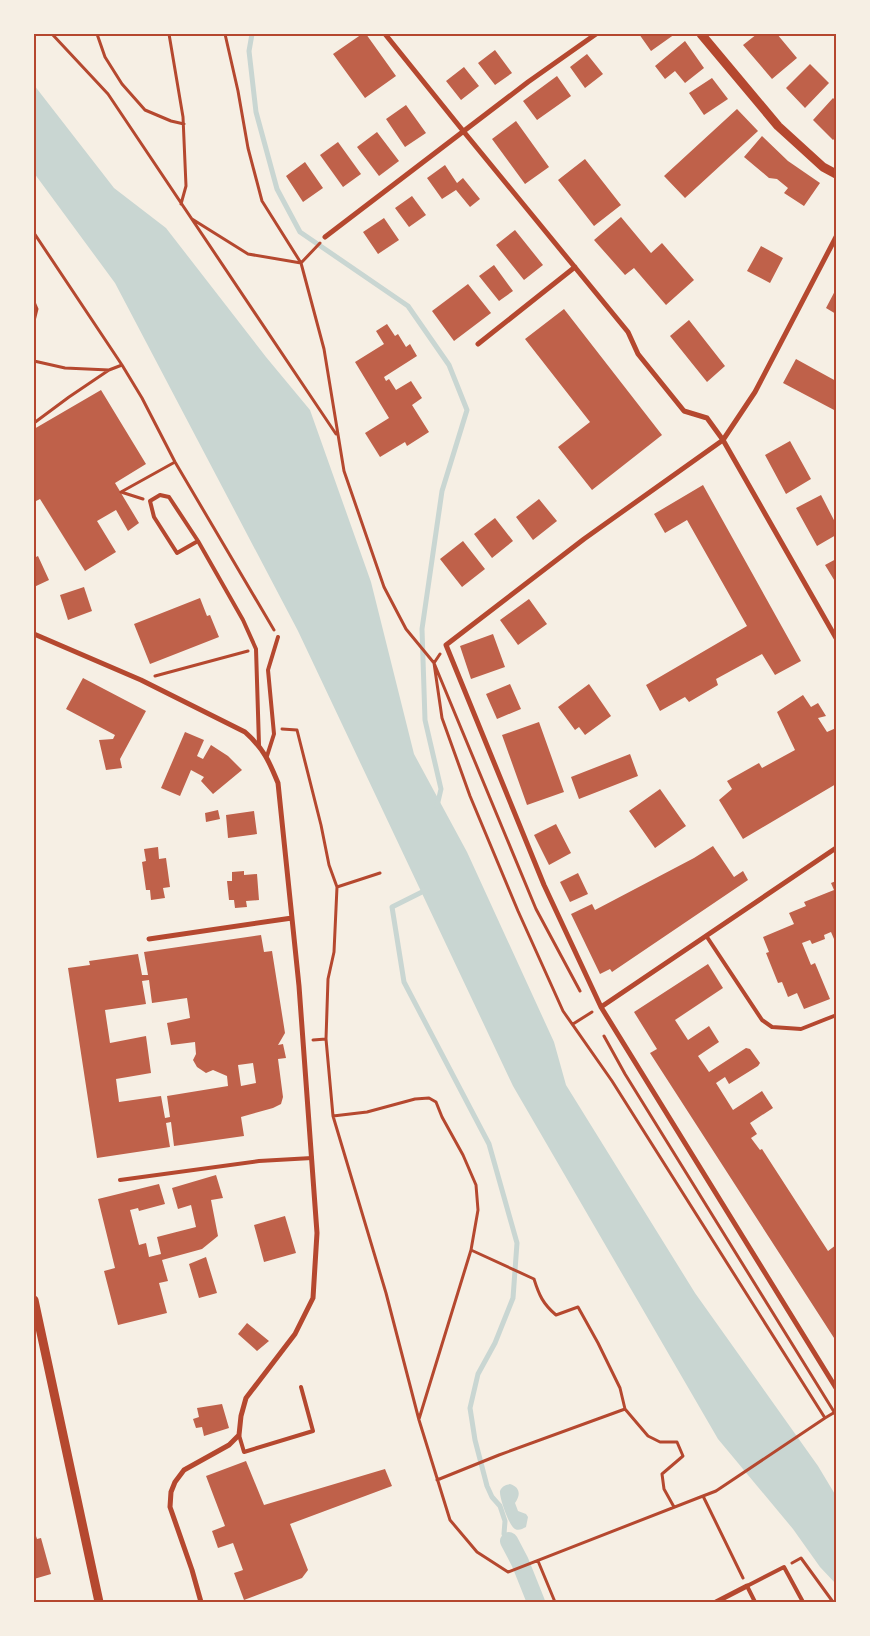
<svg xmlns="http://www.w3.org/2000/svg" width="870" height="1636" font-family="Jost,sans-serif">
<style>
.water{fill:#c9d6d2}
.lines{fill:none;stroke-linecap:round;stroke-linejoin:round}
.stream{stroke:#c9d6d2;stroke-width:5}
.canal{stroke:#c9d6d2;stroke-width:18}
.building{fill:#bf614a;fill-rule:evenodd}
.path{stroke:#b5482f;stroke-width:3}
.service{stroke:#b5482f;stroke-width:4}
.minor{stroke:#b5482f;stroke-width:5}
.tertiary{stroke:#b5482f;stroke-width:9}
.neatline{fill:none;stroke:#b5482f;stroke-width:2}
</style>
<rect width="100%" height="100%" fill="#f6efe4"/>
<path class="water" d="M34,85L114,188L166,228L266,357L310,410L371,582L414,754L467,852L554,1042L566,1085L695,1293L818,1466L836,1496V1584L820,1567L793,1529L718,1439L513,1086L298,631L115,283L34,173Z
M510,1484C520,1487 521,1495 515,1503L518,1511L526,1514L528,1517L526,1527C522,1529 519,1531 515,1529C509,1526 499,1497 500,1491C502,1486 506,1485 510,1484Z"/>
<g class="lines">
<path class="stream" d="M252,34L249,51L256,112L277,189L300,232L408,306L449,365L467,410L442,491L422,629L425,720L441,789L437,806
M426,890L392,907L404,982L489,1144L517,1243L513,1298L495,1343L478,1374L470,1408L475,1440L487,1486L492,1497L500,1506L505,1521L504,1534L509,1541"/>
<path class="canal" d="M509,1541L520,1562L536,1602"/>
</g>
<path class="building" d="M362,34H366L396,76L365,98L333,54Z
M639,34H675L651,51Z
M757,34H777L797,58L772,79L743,45Z
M685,41L704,68L685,83L675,71L665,79L655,66Z
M495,50L512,73L495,85L478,63Z
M587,54L603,74L585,88L570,67Z
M810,64L829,83L805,108L786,88Z
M464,67L479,86L461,100L446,81Z
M557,76L571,96L537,120L523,101Z
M712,78L728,99L704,115L689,93Z
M833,98L836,101V137L833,140L813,120Z
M406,105L426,133L405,147L386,119Z
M737,109L758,131L685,198L664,176Z
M516,121L549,167L525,184L492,139Z
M377,132L399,161L379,176L357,147Z
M762,136L788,161L820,183L804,206L784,193L788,188L777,179L769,178L744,157Z
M338,142L361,174L343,187L320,155Z
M585,159L621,205L594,226L558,180Z
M305,162L323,188L303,202L286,176Z
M445,165L457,183L463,178L480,199L470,207L456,190L442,199L427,178Z
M412,196L426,215L409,227L395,208Z
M621,217L651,253L662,243L694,280L666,305L634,268L625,275L594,240Z
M384,218L399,240L378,254L363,232Z
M515,230L543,265L524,280L496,245Z
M761,246L783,258L770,283L747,271Z
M494,265L513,291L499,301L479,276Z
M468,284L491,313L454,341L432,311Z
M836,289V314L826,308Z
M564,309L662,435L592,490L558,447L590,422L525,339Z
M689,320L725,366L707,382L670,336Z
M387,324L395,336L398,334L406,347L410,344L417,356L384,377L386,381L389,379L396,390L411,381L422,398L412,405L429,432L407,446L405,442L380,457L365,433L389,418L355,362L384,344L376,331Z
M796,359L836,381V411L783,383Z
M101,390L146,464L115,483L139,523L128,531L116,510L97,521L116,552L85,571L40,499L34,502V429Z
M790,441L811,479L786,494L765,455Z
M703,485L801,661L775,675L762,654L716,679L718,685L689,702L685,697L660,711L646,685L747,626L687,520L665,533L654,514Z
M821,495L836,524V535L817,546L796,508Z
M539,499L557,521L533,540L516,517Z
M495,518L513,541L492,558L474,534Z
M463,541L485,569L462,587L440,559Z
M38,556L49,580L34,587V558Z
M836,559V583L825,565Z
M84,587L92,611L68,620L60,595Z
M200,598L207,616L210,615L219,637L150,664L134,624Z
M529,599L547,624L518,645L500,620Z
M493,634L505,667L471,679L460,646Z
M83,678L146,711L120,759L122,768L106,770L99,740L113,739L115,735L66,709Z
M510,684L521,709L497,719L486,694Z
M589,684L611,716L585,735L579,727L575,730L558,707Z
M803,695L811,707L818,703L826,716L818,718L827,732L836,728V784L743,839L719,800L732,789L727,781L759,763L762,768L795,750L777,712Z
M539,722L564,792L527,805L502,735Z
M185,732L204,740L197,756L203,759L211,745L228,756L242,770L213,794L201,781L204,777L191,770L180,796L161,788Z
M630,754L638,776L579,799L571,777Z
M660,789L686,826L655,848L629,811Z
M218,810L220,819L206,822L205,813Z
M254,811L257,834L228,838L226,815Z
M556,824L571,853L549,865L534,835Z
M713,846L734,877L743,871L748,880L612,972L610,969L600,974L571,914L592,904L595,910L694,858Z
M158,847L159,859L166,858L170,887L163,888L165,898L151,900L150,890H146L142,862L146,861L144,849Z
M244,871V875L257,874L259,900L246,901L247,907L235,908L234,900H229L227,881H232V872Z
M578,873L588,894L570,902L560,882Z
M836,881V938L834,939L831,932L824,935L825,939L812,944L810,940L802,943L811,965L815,963L830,999L804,1009L797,993L788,997L782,982L778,983L766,953L769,952L763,937L794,924L789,913L806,906L804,902L834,890L831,883Z
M261,935L264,952L272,951L285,1033L278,1045L283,1044L286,1058L278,1059L283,1097L281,1104L273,1108L241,1117L244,1136L174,1146L171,1122L166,1123L170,1147L97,1158L68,968L90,965L89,961L138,954L142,975H148L144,952ZM149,980L152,1003L187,998L190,1018L167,1023L171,1045L195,1042L196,1054L193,1060L197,1067L206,1073L213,1070L227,1076L228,1086L167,1096L170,1117L165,1118L161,1096L119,1102L116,1079L151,1073L146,1036L110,1043L105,1010L146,1004L142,981ZM253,1063L256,1083L241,1086L238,1065Z
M708,964L723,988L675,1020L688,1040L709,1026L719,1042L698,1056L709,1072L746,1048L750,1049L760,1063L758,1066L729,1084L725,1077L716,1083L733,1110L762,1091L773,1108L750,1123L757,1134L751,1138L760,1150L762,1149L828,1251L836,1245V1341L650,1053L657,1049L634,1012Z
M216,1175L223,1198L211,1200L218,1236L202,1249L162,1260L168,1281L159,1283L167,1313L118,1325L104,1271L115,1268L98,1199L159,1184L165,1204L139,1211L138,1208L130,1210L139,1245L146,1243L149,1257L161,1254L157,1237L196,1227L191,1205L178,1209L172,1188Z
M285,1216L296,1253L264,1262L254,1225Z
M206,1257L217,1293L199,1298L189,1264Z
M247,1323L269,1341L257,1351L238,1334Z
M222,1404L229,1428L204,1436L202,1427L196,1428L193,1419L199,1417L197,1408Z
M246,1461L264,1505L385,1469L392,1486L290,1524L308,1570L302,1578L244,1600L234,1573L243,1570L233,1543L218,1548L212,1531L225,1526L206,1476Z
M34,1530L37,1539L41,1538L51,1574L34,1579Z"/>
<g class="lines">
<path class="path" d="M52,34L108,94L336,434
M97,34L105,57L122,84L145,110L171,121L184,124
M169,34L183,117L186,186L181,204
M225,34L238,91L248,148L262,201L301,263L324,349L344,471L384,587L406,629L434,663L536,909L580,991
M192,219L248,254L301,263
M34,233L122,365L142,398L175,462L274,630
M301,263L320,243
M34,302L37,309L34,321
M34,361L65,368L109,370L122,365
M34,423L69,397L109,370
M143,499L121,492L175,462
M440,654L434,663L442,718L470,796L518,911L563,1011L612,1081L825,1418L835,1412
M155,676L248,651
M282,729L297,730L321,825L329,865L337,887L334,952L328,979L326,1039L333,1116L386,1293L419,1420L450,1520L477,1552L508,1572L703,1496
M337,887L380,873
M836,974V987
M573,1024L592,1012
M604,1036L625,1074L836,1415
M313,1040L326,1039
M333,1116L367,1112L415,1099L429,1098L436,1102L442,1117L463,1155L476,1185L478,1210L471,1250L419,1419
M471,1250L534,1279C539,1295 543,1304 556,1315L578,1307L598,1343L620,1388L625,1409L648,1436L660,1442H677L683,1456L662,1474L664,1489L674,1507
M437,1480L499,1455L625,1409
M538,1561L555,1602
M792,1563L801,1558L833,1602
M743,1578L703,1496L716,1491L825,1418"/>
<path class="service" d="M198,541L177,553L154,517L150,501L160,495L169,497L198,541L243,620L256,649L259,745
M267,756L274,734L268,670L278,637
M707,937L762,1020L772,1027L801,1029L834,1016
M120,1180L259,1161L312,1158
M239,1435L244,1452L313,1431L301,1387
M755,1602L747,1586L784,1567L803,1602"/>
<path class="minor" d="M385,34L464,132L628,332L638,354L684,411L707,418L723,440L836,638
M325,237L528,82L596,34
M836,237L755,392L723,440L584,539L446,645L544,885L601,1007L836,1388
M478,344L575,267
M34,634L141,680L245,732C264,749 269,761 278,783L299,986L317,1233L313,1298L295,1334L246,1398L241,1416L239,1435L229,1445L184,1470L175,1482L171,1492L170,1507L192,1570L201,1602
M149,939L292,918
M601,1007L836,848
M716,1602L747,1586"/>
<path class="tertiary" d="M701,34L778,126L823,167L836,174
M34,1300L99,1602"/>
</g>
<rect width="870" height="1636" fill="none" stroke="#f6efe4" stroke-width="70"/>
<rect x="35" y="35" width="800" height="1566" class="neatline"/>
</svg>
